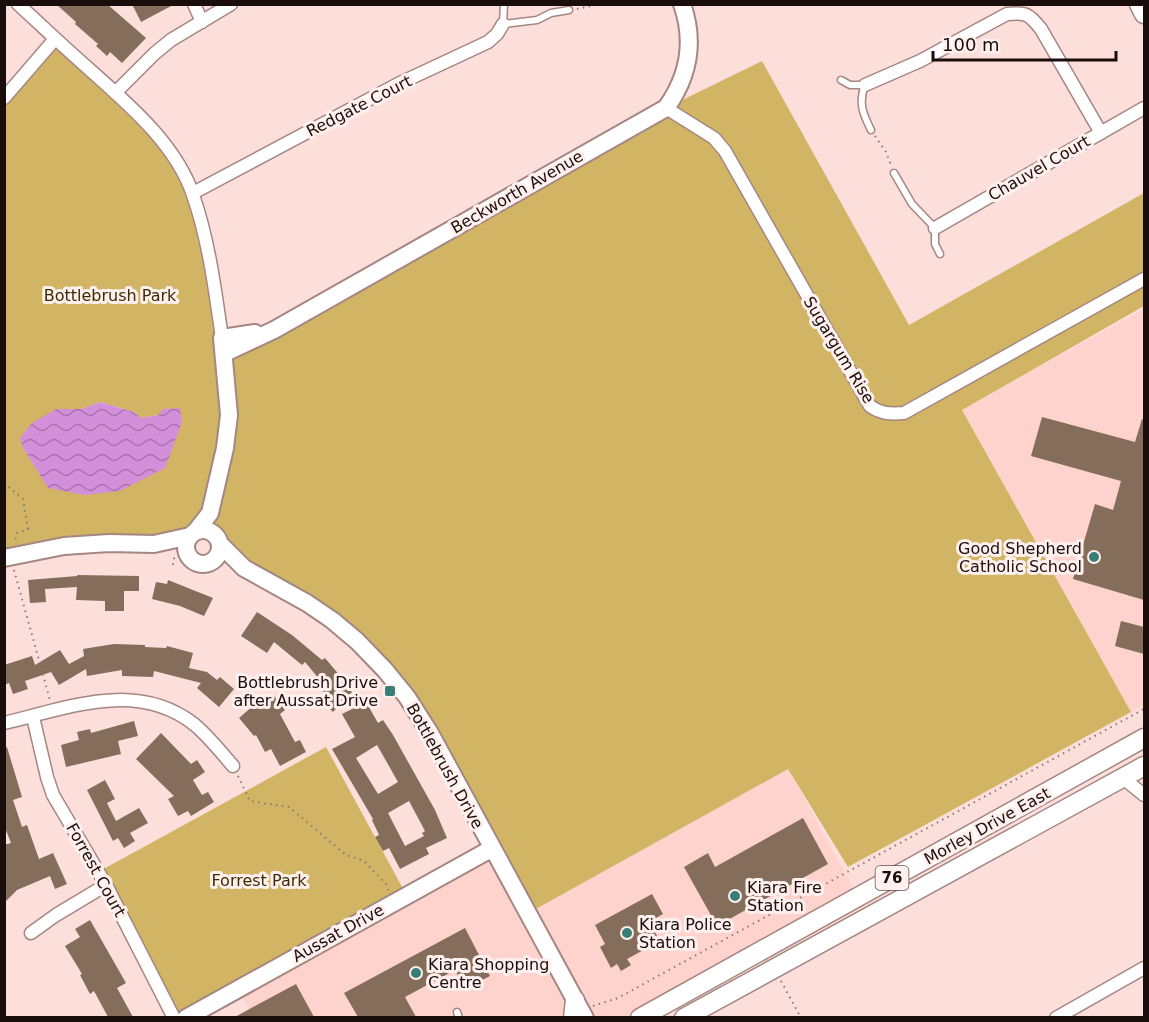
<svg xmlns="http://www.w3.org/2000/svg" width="1149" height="1022" font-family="'DejaVu Sans',sans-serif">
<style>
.built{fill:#ffd3cd}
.green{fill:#d1b565;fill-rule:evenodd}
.water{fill:url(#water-waves)}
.building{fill:#846d5b;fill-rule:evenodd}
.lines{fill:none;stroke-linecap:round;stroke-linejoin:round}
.lane-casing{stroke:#a68681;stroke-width:9}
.street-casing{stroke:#a68681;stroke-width:15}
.secondary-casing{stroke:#a68681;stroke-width:20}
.primary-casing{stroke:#a68681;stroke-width:21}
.path{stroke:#8b7774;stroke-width:2;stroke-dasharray:1.5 4.5;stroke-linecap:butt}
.lane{stroke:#fff;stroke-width:6}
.street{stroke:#fff;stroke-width:12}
.secondary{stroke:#fff;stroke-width:16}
.primary{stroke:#fff;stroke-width:18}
.poi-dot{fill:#377e77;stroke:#fff0ee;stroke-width:2}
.labels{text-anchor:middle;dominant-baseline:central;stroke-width:6;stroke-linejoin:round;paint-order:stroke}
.shield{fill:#fff0ee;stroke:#5e5250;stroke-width:1.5}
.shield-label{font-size:15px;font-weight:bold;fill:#190e0c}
.street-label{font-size:16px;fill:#190e0c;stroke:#fff0ee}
.park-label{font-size:16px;fill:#3a2c00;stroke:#fff0ee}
.poi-label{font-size:16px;fill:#190e0c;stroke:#fff0ee;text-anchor:start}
</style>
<defs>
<pattern id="water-waves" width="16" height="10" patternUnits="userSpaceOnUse" patternTransform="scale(1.5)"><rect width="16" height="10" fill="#d38fda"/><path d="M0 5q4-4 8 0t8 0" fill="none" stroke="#aa73af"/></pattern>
</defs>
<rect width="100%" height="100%" fill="#fcdfdb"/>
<path class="built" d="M1144,309V704L1131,712L962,409Z
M788,768L858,897L640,1017H253L238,989L491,849L528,914Z"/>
<path class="green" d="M55,39L140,116L193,193L225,353L666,108L762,61L909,325L1144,193V306L962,410L1131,712L848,867L788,769L527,914L385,670L217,537L214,534L210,514L191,537L5,558V98ZM100,402L134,412L141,418L158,415L33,463L23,448L56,409H81Z
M326,747L407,896L174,1017L98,872Z"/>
<path class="water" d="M100,402L134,412L141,418L158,415L163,409L180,408L182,422L165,468L120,491L84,495L48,488L23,448L20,438L32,423L56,409H81Z"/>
<path class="building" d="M56,4H107L146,38L122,63L110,52L107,56L96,46L98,44L75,24L76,22Z
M132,4H175L141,22Z
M1042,417L1135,442L1142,419L1144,420V600L1073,579L1095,504L1113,510L1121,481L1031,456Z
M77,575L139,576V591H124V611H105V601L76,600L77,587L45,589L46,602L30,603L28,580L77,576Z
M168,580L213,598L204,616L180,606L152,599L156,582L167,584Z
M257,612L292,635L322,660L325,658L341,677L338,679L352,692L333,712L322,701L327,696L316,683L320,680L305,662L302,665L274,642L267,653L241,636Z
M1121,621L1144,627V654L1115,646Z
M114,644L145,645V647L166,648L167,646L193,653L189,668L207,672L217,680L220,677L234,689L219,707L197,688L201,683L154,671L153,677L122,676V670L87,676L86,669L59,685L51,672L25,681L28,689L13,694L9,683L4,685V665L32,656L35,665L60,650L69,664L84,656L83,649Z
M274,696L285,710L280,714L295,742L300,740L306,752L280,766L271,749L265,752L256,735L254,736L239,718L261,699L265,704Z
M366,702L378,723L383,720L393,735L435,810L447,838L426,848L429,854L400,869L389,848L383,851L375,837L379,835L372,820L373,819L332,749L355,737L342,714ZM377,745L398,782L378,794L356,758ZM409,801L425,831L422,833L424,836L405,846L388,813Z
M134,721L138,736L118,741L121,754L66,767L61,745L79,740L77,732L90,729L91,733Z
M161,733L191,764L197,760L205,772L193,780L202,795L208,792L214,802L191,816L188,811L178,816L168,799L174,796L136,759Z
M7,747L22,797L13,800L22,827L27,825L39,859L53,853L67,884L55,889L50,876L17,890L4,903V845L11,843L4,825V748Z
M105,780L115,799L107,803L116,821L139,808L148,823L130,833L135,841L124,848L118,838L113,841L87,790Z
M803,818L828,864L717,926L684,867L708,853L715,867Z
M652,894L663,914L649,922L660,941L627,959L631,965L621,971L617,964L611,968L600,947L605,944L595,925Z
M90,920L126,983L117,988L133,1017H108L94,991L90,994L80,975L82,974L65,946L80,937L75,929Z
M465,928L490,976L465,989L455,970L405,997L416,1017H358L344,993Z
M296,984L314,1017H235L253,1007Z"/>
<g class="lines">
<defs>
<path id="lane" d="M504,4L503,24L537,20L551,13L569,10
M841,80L850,85H865C858,103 863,114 871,130
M894,173L912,204L935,228V244L940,254
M457,1012L459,1018"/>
<path id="street" d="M18,4C42,26 65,48 89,69C128,104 176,144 193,195C209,241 215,290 222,338
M194,4L202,22
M865,85L920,61L1007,14C1026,12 1029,14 1041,29L1101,133
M115,93L154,54L171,40L231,4
M4,98L55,39
M666,108L714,138L725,151L870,406C881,414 890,414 904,413L1144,279
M193,193L398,84L488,42L497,34L503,24
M935,228L1144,108
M33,717L47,777L53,795L106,885L174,1018
M4,723C68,708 137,679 195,725C209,737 221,752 233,766
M1123,778L1144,795
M31,933L56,915L106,885
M1056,1018L1144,968"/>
<path id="secondary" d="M225,353L274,330L666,108C689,76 695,41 682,4
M186 547a17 17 0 1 1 34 0a17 17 0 1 1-34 0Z
M196,531L210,513L225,448L229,415L222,338L255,333
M220,544L244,568L307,603L332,620L357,641L385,670L407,697L430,733L585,1018
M4,558L64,546L109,543L154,544L190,536
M186,1018L491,849"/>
<path id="primary" d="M1139,4L1144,14
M573,1018L575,1000
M640,1018L1144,738
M684,1018L1144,766"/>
</defs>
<use href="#lane" class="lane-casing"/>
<use href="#street" class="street-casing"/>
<use href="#secondary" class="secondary-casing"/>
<use href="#primary" class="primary-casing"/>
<path class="path" d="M577,9L601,4
M875,136L886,152L891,165
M4,483L23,499L28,529L17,533L15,541
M173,565L175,553
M14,570L50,700
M238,776L250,801L289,807L346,855L364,861L387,885L388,890
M781,981L801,1018
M593,1006L618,998L1144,709"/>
<use href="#lane" class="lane"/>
<use href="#street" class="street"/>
<use href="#secondary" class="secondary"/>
<use href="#primary" class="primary"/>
</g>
<g class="poi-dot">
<circle cx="1094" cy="557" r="6"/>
<rect x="384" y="685" width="12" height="12" rx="3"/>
<circle cx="735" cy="896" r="6"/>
<circle cx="627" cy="933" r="6"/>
<circle cx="416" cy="973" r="6"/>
</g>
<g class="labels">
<rect class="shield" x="875.5" y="866" width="33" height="24" rx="4.5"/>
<g class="shield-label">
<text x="892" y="878">76</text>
</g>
<g class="street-label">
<text transform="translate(359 106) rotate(-27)">Redgate Court</text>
<text transform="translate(1039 168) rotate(-30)">Chauvel Court</text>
<text transform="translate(517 192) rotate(-30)">Beckworth Avenue</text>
<text transform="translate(839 350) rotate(59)">Sugargum Rise</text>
<text transform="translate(445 766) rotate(61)">Bottlebrush Drive</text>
<text transform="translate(987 826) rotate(-29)">Morley Drive East</text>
<text transform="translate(96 870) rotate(61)">Forrest Court</text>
<text transform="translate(338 933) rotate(-29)">Aussat Drive</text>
</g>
<g class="park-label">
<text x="110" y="295">Bottlebrush Park</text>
<text x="259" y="880">Forrest Park</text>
</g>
<g class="poi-label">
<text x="1082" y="548" text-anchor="end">Good Shepherd<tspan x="1082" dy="18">Catholic School</tspan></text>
<text x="378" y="682" text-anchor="end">Bottlebrush Drive<tspan x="378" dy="18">after Aussat Drive</tspan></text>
<text x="747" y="887">Kiara Fire<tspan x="747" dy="18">Station</tspan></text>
<text x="639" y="924">Kiara Police<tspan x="639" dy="18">Station</tspan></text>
<text x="428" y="964">Kiara Shopping<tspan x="428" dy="18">Centre</tspan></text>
</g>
</g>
<rect width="1149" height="1022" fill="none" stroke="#190e0c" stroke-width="12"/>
<path d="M933 51v9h183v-9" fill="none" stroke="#190e0c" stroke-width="3"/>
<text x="942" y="51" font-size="18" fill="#190e0c" stroke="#fff0ee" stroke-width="4.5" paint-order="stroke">100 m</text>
</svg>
